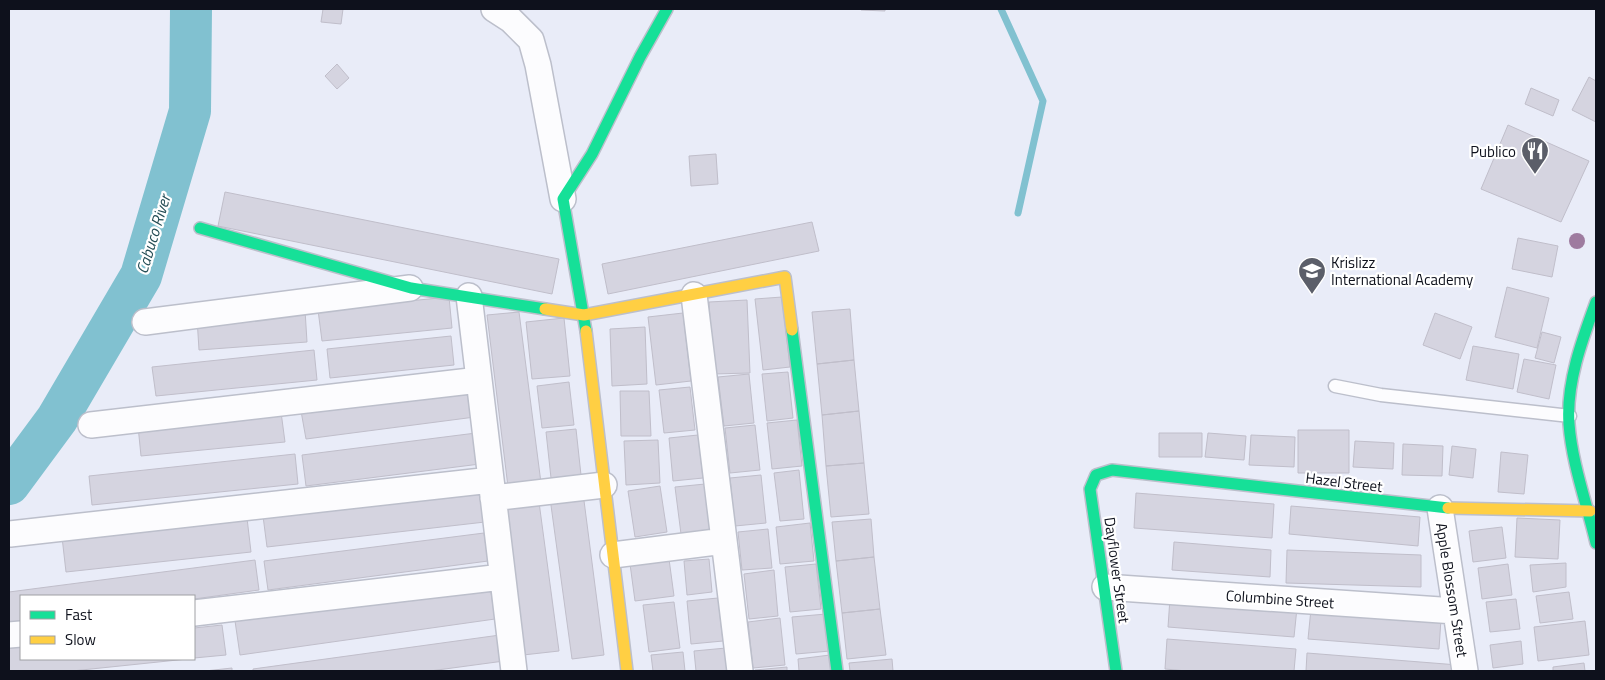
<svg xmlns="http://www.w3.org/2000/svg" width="1605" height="680" font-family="'Titillium Web',sans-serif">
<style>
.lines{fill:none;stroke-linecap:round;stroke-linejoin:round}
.stream{stroke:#81c1d0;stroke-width:7}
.river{stroke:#81c1d0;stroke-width:42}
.building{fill:#d5d4e0;stroke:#c0beca}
.lane-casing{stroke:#bcbfcb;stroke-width:15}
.street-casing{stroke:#bcbfcb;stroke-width:28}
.fast-casing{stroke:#bcbfcb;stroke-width:14}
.slow-casing{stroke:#bcbfcb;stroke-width:14}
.lane{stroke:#fcfcfe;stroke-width:12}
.street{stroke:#fcfcfe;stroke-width:25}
.fast{stroke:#16e098;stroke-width:11}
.slow{stroke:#ffcf43;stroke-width:11}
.tree{fill:#9e7b9f}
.labels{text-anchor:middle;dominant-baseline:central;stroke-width:4.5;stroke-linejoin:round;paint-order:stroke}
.poi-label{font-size:15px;fill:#0e111c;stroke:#fff;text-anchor:end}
.street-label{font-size:15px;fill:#0e111c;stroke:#fff}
.water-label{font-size:16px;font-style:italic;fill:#244d55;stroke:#fff}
</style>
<rect width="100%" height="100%" fill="#e9ecf8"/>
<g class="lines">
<path class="stream" d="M1001,9L1043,101L1018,213"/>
<path class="river" d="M9,484L57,419L141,276L190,111L191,9"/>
</g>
<path class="building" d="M323,9H343L341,24L321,22Z
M861,9H885V11L861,10Z
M337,64L349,78L337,89L325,76Z
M1589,77L1596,81V122L1572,110Z
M1531,88L1559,100L1553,116L1525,104Z
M1508,125L1589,161L1561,222L1481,189Z
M716,154L718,184L691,186L689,156Z
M225,192L559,259L552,294L218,226Z
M812,222L819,251L608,294L602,264Z
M1518,238L1558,246L1552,277L1512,269Z
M1507,287L1549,298L1537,348L1495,337Z
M449,297L452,328L322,341L318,310Z
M782,297L790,367L763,370L755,299Z
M747,300L750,373L713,374L709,302Z
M850,309L854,360L817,364L812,312Z
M305,310L307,342L199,350L197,318Z
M519,312L541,483L508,487L487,315Z
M683,313L691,381L656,385L648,317Z
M1435,313L1472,327L1460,359L1423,345Z
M564,318L570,376L532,379L526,322Z
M645,327L647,384L612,386L610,329Z
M1542,332L1561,337L1554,363L1535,358Z
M451,336L454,365L330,378L327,349Z
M1473,346L1519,354L1513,389L1466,380Z
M314,350L317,380L156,396L152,367Z
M1524,359L1556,365L1549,399L1517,392Z
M854,360L859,411L822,415L817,364Z
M788,372L793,418L767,421L762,374Z
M749,374L754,423L724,426L718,377Z
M569,382L574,425L542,428L537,386Z
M690,387L695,430L664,433L659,390Z
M471,388L475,417L306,439L301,411Z
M620,391H649L651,436H621Z
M859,411L864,463L826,466L822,415Z
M281,412L285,442L141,456L138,426Z
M797,420L802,466L772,469L767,423Z
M755,425L760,470L730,473L725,428Z
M576,429L581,475L551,478L546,432Z
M1298,430H1349V473H1298Z
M476,433L480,464L306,486L302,455Z
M1159,433H1202V457H1159Z
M1208,433L1246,436L1244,460L1205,457Z
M698,435L703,478L673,481L669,438Z
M1251,435L1295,437L1294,467L1249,465Z
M658,440L660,483L626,485L624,441Z
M1355,441L1394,443L1393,469L1353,467Z
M1403,444L1443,446L1442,476L1402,475Z
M1452,446L1476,449L1473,478L1449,475Z
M1501,452L1528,455L1524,494L1498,492Z
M295,454L298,484L92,505L89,476Z
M864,463L869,514L831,517L826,466Z
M799,470L804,519L780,521L774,473Z
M761,475L766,523L735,526L730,478Z
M705,484L710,531L681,534L675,487Z
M660,486L667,532L635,537L628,491Z
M481,490L485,522L267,547L263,516Z
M583,493L604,655L572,659L550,498Z
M1136,493L1274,504L1272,538L1134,528Z
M539,502L559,651L523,655L504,506Z
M1291,506L1420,517L1418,546L1289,534Z
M247,518L251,552L66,572L62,537Z
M1517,518L1560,520L1558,559L1515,557Z
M871,519L874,557L836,561L832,522Z
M810,523L814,561L780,564L776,527Z
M1502,527L1506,558L1473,562L1469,531Z
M768,529L772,568L742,570L738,532Z
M484,533L488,561L268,590L264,561Z
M1174,542L1271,550L1270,577L1172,570Z
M1287,550L1421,555V587L1286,583Z
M874,557L880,609L842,613L836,561Z
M669,559L674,596L635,601L630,564Z
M709,559L712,592L687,595L684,561Z
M255,560L259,590L194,599V596H21V621L9,622V592Z
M1566,563V587L1533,592L1530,565Z
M816,564L821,609L790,612L785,567Z
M1508,564L1512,595L1482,599L1478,568Z
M774,570L778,616L749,619L744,574Z
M490,585L495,619L240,655L235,621Z
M1569,592L1573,619L1540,623L1536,596Z
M718,598L723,641L691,644L687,601Z
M1170,598L1297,608L1294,637L1168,627Z
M1516,599L1520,629L1490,632L1486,602Z
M674,602L680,648L649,652L643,605Z
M880,609L886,655L847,659L842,613Z
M1311,609L1441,619L1439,649L1308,639Z
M826,614L830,651L796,654L792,617Z
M780,618L785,665L753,668L748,622Z
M1585,621L1589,655L1538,661L1534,627Z
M222,625L226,655L194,658V628Z
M500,635L504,661L430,671H253V669Z
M1167,639L1296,649L1294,671H1187L1165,669Z
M1521,641L1523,664L1493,668L1490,645Z
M21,647V659H187L72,671H9V648Z
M726,648L729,671H696L694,651Z
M683,652L685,671H653L651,655Z
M1307,653L1458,665V671H1306Z
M830,655L831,671H799L798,659Z
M892,659L893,671H850L849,663Z
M1584,663L1585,671H1553V667Z
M787,667V671H756L755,670Z
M232,668V671H205Z"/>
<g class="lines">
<defs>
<path id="lane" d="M1335,386L1381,395L1570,416"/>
<path id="street" d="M494,9L511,20L531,40L538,65L563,199
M694,295L740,671
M469,296L514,671
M145,322L410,288
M91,425L479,380
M493,498L604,485
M1440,508L1465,671
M10,534L491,480
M613,555L724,541
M1105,587L1455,611
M194,613L502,577
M9,635L21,634"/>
<path id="fast" d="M200,228L411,288L545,309
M1596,302C1582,340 1566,383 1569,424C1572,464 1587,504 1596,543
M792,330L837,671
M586,331L563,199L592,154L640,57L667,9
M1116,671L1090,489L1096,475L1112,470L1448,508"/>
<path id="slow" d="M545,309L584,315L785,277L792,330
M586,331L627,671
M1448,508L1590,511"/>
</defs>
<use href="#lane" class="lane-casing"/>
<use href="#street" class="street-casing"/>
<use href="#fast" class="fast-casing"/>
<use href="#slow" class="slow-casing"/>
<use href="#lane" class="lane"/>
<use href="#street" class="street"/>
<use href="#fast" class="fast"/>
<use href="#slow" class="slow"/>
</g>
<circle class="tree" cx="1577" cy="241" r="8"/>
<defs>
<symbol id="restaurant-pin" viewBox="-11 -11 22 30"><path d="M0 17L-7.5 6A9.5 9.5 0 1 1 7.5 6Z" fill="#5b5e69" stroke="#fff"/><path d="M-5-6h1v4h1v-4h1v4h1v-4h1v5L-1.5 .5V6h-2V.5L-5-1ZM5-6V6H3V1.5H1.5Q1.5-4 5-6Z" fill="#fff"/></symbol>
<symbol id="school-pin" viewBox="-11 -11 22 30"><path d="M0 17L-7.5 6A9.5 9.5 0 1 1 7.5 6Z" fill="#5b5e69" stroke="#fff"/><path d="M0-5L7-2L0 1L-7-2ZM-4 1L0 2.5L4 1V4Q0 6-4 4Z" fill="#fff"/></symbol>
</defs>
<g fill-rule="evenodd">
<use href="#restaurant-pin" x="1519" y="135" width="32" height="43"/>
<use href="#school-pin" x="1296" y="255" width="32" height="43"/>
</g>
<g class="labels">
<g class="poi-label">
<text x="1516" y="151">Publico</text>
<text x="1331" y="262" text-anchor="start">Krislizz<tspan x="1331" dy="17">International Academy</tspan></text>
</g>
<g class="street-label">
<text transform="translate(1344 482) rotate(7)">Hazel Street</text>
<text transform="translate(1117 570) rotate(82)">Dayflower Street</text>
<text transform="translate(1452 590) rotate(81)">Apple Blossom Street</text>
<text transform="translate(1280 599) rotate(4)">Columbine Street</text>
</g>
<g class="water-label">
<text transform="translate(153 234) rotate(-73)">Cabuco River</text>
</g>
</g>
<rect width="1605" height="680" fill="none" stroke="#0e111c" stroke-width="20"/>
<rect x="20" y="595" width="175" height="65" fill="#ffffff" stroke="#9fa0a4"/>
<rect x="30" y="611" width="25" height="8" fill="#16e098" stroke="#9fa0a4"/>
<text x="65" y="620" font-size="15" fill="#0e111c">Fast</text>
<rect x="30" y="636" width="25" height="8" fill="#ffcf43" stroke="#9fa0a4"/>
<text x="65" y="645" font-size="15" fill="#0e111c">Slow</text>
</svg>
